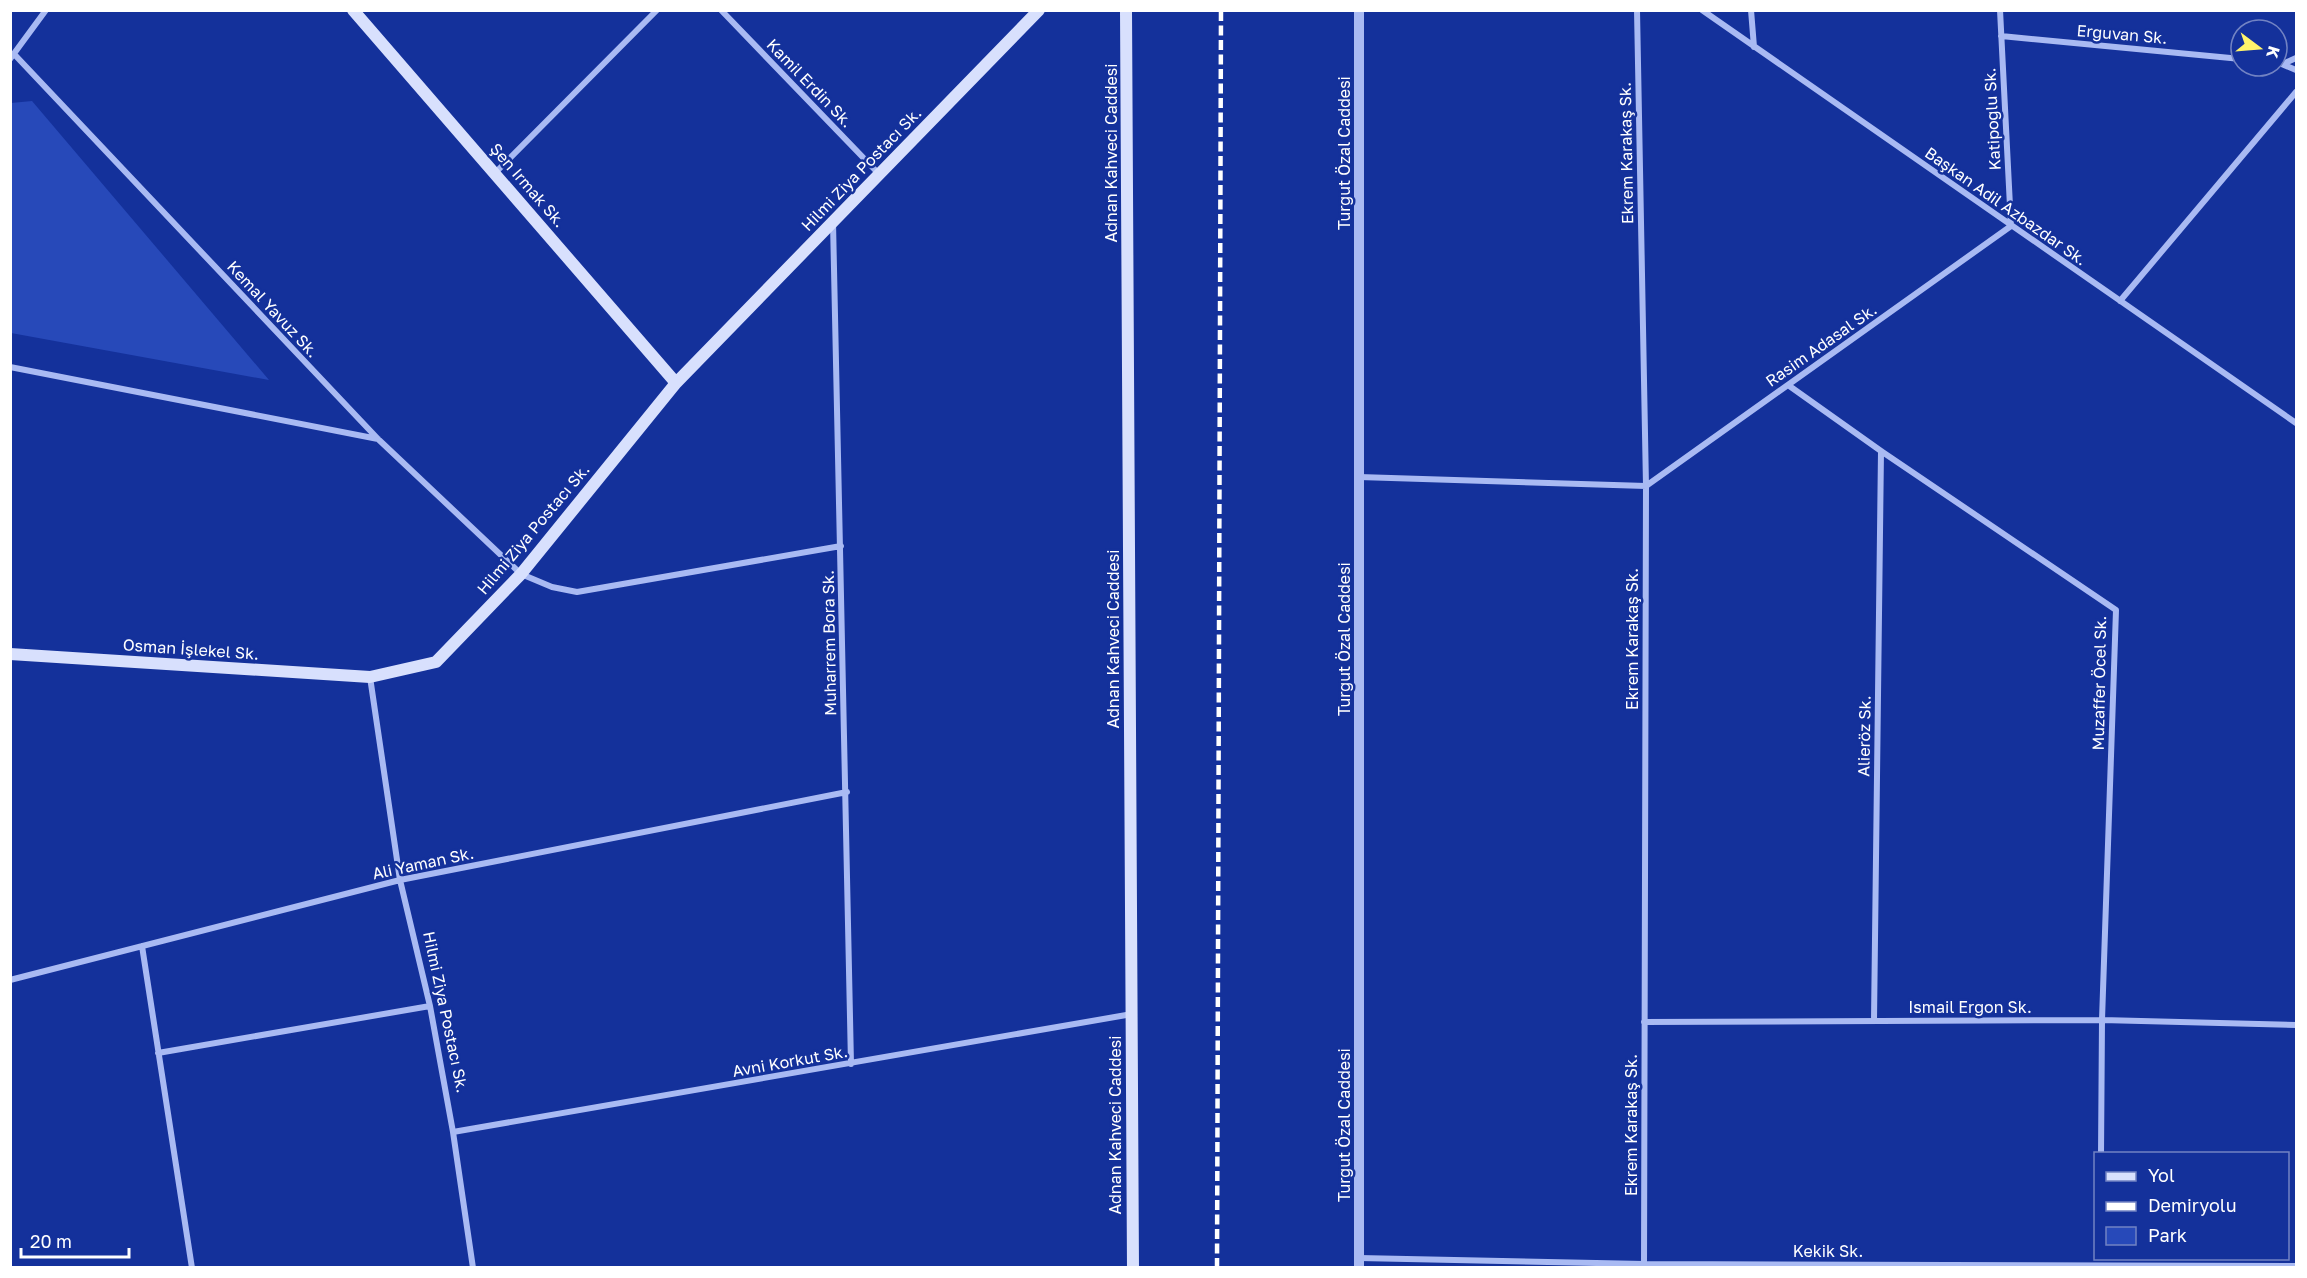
<svg xmlns="http://www.w3.org/2000/svg" width="2307" height="1278" font-family="'Golos Text',sans-serif">
<style>
.green{fill:#2749b9}
.lines{fill:none;stroke-linecap:round;stroke-linejoin:round}
.minor{stroke:#a9baf3;stroke-width:6}
.tertiary{stroke:#a9baf3;stroke-width:10}
.secondary{stroke:#d8e0fd;stroke-width:12}
.rail{stroke:#fff;stroke-width:4.5;stroke-dasharray:10 4.5;stroke-linecap:butt}
.labels{text-anchor:middle;dominant-baseline:central;stroke-width:5;stroke-linejoin:round;paint-order:stroke}
.street-label{font-size:16px;fill:#fff;stroke:#14319b}
</style>
<rect width="100%" height="100%" fill="#14319b"/>
<path class="green" d="M32,101L269,380L11,333V103Z"/>
<g class="lines">
<path class="minor" d="M721,10L879,174
M1637,10L1646,486L1644,1268
M1702,10L2296,423
M1751,10L1754,47
M2001,36L2241,59
M14,54L378,439L521,574L552,587L577,592L841,546
M10,59L46,10
M2277,62L2296,70
M2285,63L2296,58
M496,172L657,10
M833,222L851,1064
M2120,301L2296,92
M10,367L378,439
M1788,385L1881,451L2116,610L2102,1020L2101,1154
M1359,477L1646,486L2011,226L2000,10
M370,677L400,880L430,1006L453,1132L473,1268
M142,946L192,1268
M10,980L400,880L847,792
M1874,1021L1881,451
M1644,1022L2102,1020L2296,1025
M158,1053L430,1006
M453,1132L1132,1014
M1359,1258L1644,1264L2296,1266"/>
<path class="tertiary" d="M1359,10V1268"/>
<path class="secondary" d="M353,10L676,383
M1126,10L1133,1268
M10,654L370,677L436,662L521,574L676,383L1039,10"/>
<path class="rail" d="M1217,1268L1221,10"/>
</g>
<g class="labels">
<g class="street-label">
<text transform="translate(2122 34) rotate(5)">Erguvan Sk.</text>
<text transform="translate(810 83) rotate(46)">Kamil Erdin Sk.</text>
<text transform="translate(1992 119) rotate(-93)">Katipoğlu Sk.</text>
<text transform="translate(1111 153) rotate(-90)">Adnan Kahveci Caddesi</text>
<text transform="translate(1344 153) rotate(-90)">Turgut Özal Caddesi</text>
<text transform="translate(1626 153) rotate(-91)">Ekrem Karakaş Sk.</text>
<text transform="translate(861 169) rotate(-46)">Hilmi Ziya Postacı Sk.</text>
<text transform="translate(528 185) rotate(49)">Şen Irmak Sk.</text>
<text transform="translate(2006 206) rotate(35)">Başkan Adil Azbazdar Sk.</text>
<text transform="translate(273 309) rotate(47)">Kemal Yavuz Sk.</text>
<text transform="translate(1821 345) rotate(-35)">Rasim Adasal Sk.</text>
<text transform="translate(533 529) rotate(-50)">Hilmi Ziya Postacı Sk.</text>
<text transform="translate(1113 639) rotate(-90)">Adnan Kahveci Caddesi</text>
<text transform="translate(1344 639) rotate(-90)">Turgut Özal Caddesi</text>
<text transform="translate(1632 639) rotate(-90)">Ekrem Karakaş Sk.</text>
<text transform="translate(829 643) rotate(-91)">Muharrem Bora Sk.</text>
<text transform="translate(191 649) rotate(4)">Osman İşlekel Sk.</text>
<text transform="translate(2099 683) rotate(-89)">Muzaffer Öcel Sk.</text>
<text transform="translate(1864 736) rotate(-89)">Alieröz Sk.</text>
<text transform="translate(423 863) rotate(-12)">Ali Yaman Sk.</text>
<text x="1970" y="1007">Ismail Ergon Sk.</text>
<text transform="translate(446 1012) rotate(78)">Hilmi Ziya Postacı Sk.</text>
<text transform="translate(790 1061) rotate(-10)">Avni Korkut Sk.</text>
<text transform="translate(1115 1125) rotate(-90)">Adnan Kahveci Caddesi</text>
<text transform="translate(1344 1125) rotate(-90)">Turgut Özal Caddesi</text>
<text transform="translate(1631 1125) rotate(-90)">Ekrem Karakaş Sk.</text>
<text x="1828" y="1251">Kekik Sk.</text>
</g>
</g>
<rect width="2307" height="1278" fill="none" stroke="#ffffff" stroke-width="24"/>
<rect x="2094" y="1152" width="195" height="108" fill="#14319b" stroke="#7283c3" stroke-width="1.5"/>
<rect x="2106" y="1172" width="30" height="9" fill="#d8e0fd" stroke="#7283c3" stroke-width="1.5"/>
<text x="2148" y="1182" font-size="18" fill="#ffffff">Yol</text>
<rect x="2106" y="1202" width="30" height="9" fill="#ffffff" stroke="#7283c3" stroke-width="1.5"/>
<text x="2148" y="1212" font-size="18" fill="#ffffff">Demiryolu</text>
<rect x="2106" y="1227" width="30" height="18" fill="#2749b9" stroke="#7283c3" stroke-width="1.5"/>
<text x="2148" y="1242" font-size="18" fill="#ffffff">Park</text>
<g transform="translate(2259 48) rotate(106)"><circle r="28" fill="#14319b" stroke="#7283c3" stroke-width="1.5"/>
<path d="M0-4.5L10 22L0 15L-10 22Z" fill="#fff46b"/>
<text y="-9" font-size="16" font-weight="bold" text-anchor="middle" fill="#ffffff">K</text>
</g>
<path d="M21 1248v9h108v-9" fill="none" stroke="#ffffff" stroke-width="3"/>
<text x="30" y="1248" font-size="18" fill="#ffffff" stroke="#14319b" stroke-width="4.5" paint-order="stroke">20 m</text>
</svg>
